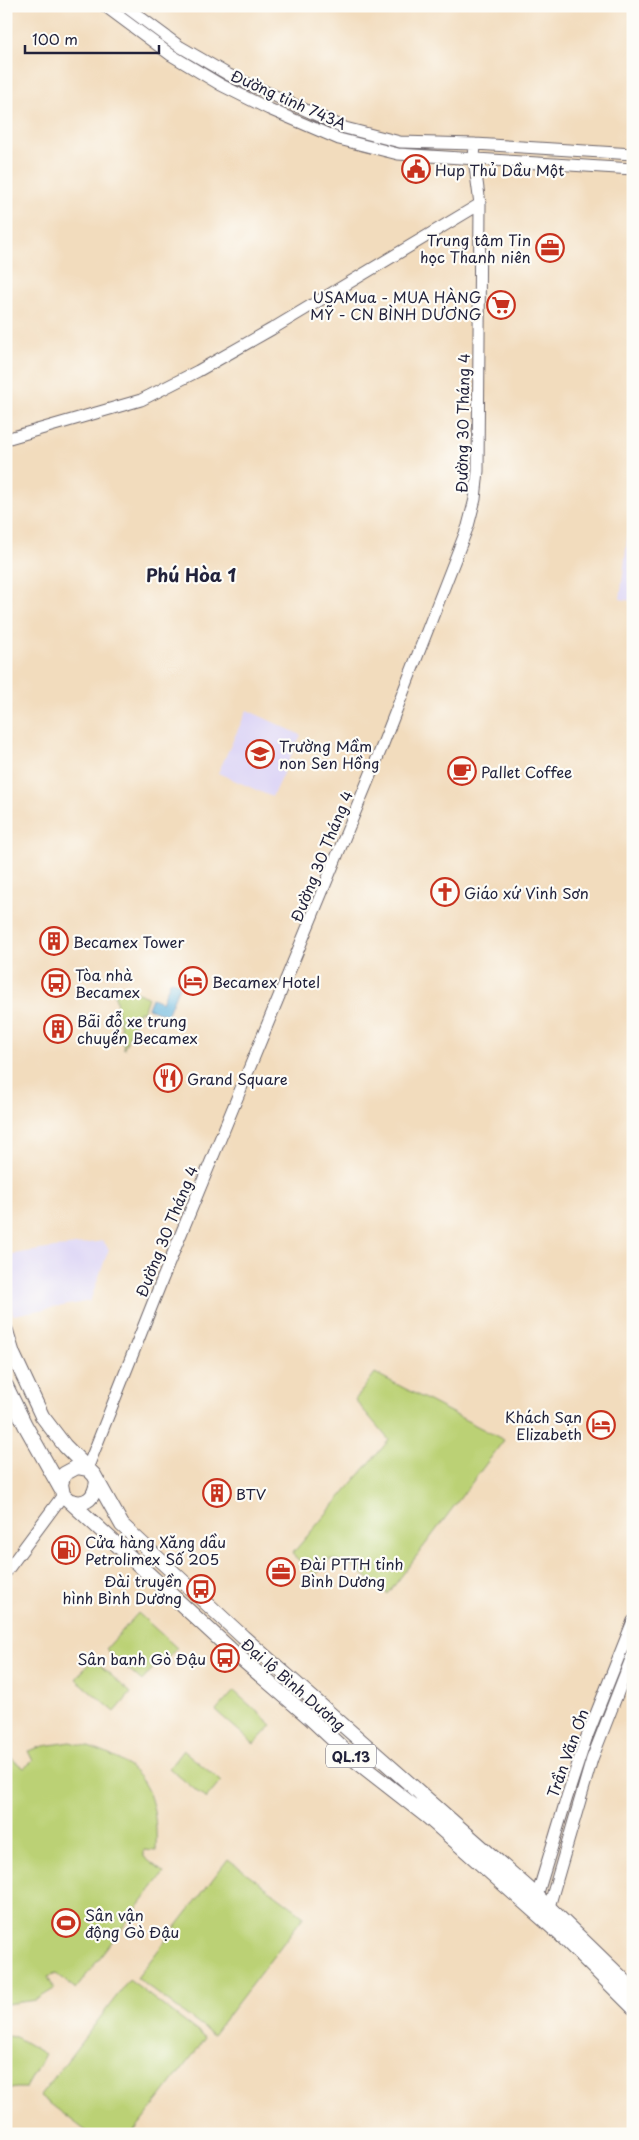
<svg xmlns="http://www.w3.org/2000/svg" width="639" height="2140" font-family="'Playpen Sans',sans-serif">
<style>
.built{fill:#ddd5f6}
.green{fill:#bbd175;stroke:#6e7a58}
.water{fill:#61b2dc;stroke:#426a8c}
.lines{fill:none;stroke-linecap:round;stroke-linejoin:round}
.secondary-casing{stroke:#6b6368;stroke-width:13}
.highway-casing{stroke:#6b6368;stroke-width:16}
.secondary{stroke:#fff;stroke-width:11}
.highway{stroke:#fff;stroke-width:14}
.labels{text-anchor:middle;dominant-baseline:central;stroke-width:4.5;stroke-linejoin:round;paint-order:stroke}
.shield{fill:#fdfcf7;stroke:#646373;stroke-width:1}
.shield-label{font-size:14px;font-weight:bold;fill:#22223b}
.street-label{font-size:15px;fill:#22223b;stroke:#fdfcf7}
.poi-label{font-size:15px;fill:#22223b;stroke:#fdfcf7;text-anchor:start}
.quarter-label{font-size:18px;font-weight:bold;fill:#22223b;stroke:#fdfcf7}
</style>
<rect width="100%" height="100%" fill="#fdfcf7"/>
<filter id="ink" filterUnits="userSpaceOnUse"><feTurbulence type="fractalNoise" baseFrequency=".02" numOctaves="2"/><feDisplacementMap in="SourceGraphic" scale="10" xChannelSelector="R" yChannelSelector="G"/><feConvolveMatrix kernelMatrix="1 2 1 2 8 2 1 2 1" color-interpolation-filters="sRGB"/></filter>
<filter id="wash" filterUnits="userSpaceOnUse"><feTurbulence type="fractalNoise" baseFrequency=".0096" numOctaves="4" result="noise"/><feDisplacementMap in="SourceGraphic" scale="20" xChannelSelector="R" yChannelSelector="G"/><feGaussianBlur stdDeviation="1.12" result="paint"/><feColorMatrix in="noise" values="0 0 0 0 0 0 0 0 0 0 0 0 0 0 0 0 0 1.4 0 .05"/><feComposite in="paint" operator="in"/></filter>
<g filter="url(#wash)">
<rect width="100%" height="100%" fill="#f2dcbd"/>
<path class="built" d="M633,461V601L620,599L632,501L628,500Z
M247,710L301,735L272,797L218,773Z
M103,1241L109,1249L90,1301L13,1315L6,1284V1255Z"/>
<path class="green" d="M113,983L148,997L143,1012L139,1011L124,1049Z
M375,1373L504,1440L388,1594L351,1565L330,1559L316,1575L292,1554L389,1440L355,1400Z
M138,1613L177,1648L160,1666L157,1664L142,1681L106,1649Z
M93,1659L131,1693L115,1712L76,1679Z
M234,1691L272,1725L254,1744L216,1711Z
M70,1742C136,1758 159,1782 156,1851L144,1850V1857L164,1873L76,1989L56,1974L48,1977L54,1989L36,2000L6,2004V1755L24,1768L33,1761L28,1751L44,1746Z
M183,1750L221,1781L206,1799L169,1768Z
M228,1859L304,1916L213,2035L137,1978Z
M129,1980L206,2038L132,2134H90L40,2096Z
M6,2036L16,2037L45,2054L26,2088H16L6,2090Z"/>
<path class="water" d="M171,980L180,984L167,1015L148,1008L152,998L162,1002Z"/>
</g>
<g filter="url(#ink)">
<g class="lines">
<defs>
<path id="secondary" d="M105,6L171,55L221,85L269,109L339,139L398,154L633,169
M125,6L179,46L229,75L345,128L400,142L475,144L633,154
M6,439L141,400L198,371L272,329L480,204
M87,1469L162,1280L381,749L468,526L475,499L478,471L480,204L474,159L475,144
M6,1572L63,1495
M537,1896L567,1797L586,1739L633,1621
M549,1907L592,1759L633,1654"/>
<path id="highway" d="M6,1331L13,1354L42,1416L65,1446L94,1475L122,1525L243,1637L537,1896L633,1989
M6,1386L25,1425L61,1489
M87,1469L77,1467L64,1474L61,1484L63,1495L230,1649L310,1718L356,1761L429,1818L560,1934L633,2007
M71,1501C87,1506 95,1497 97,1481"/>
</defs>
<use href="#secondary" class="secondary-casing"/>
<use href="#highway" class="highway-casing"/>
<use href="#secondary" class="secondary"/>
<use href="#highway" class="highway"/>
</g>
</g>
<defs>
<symbol id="civic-ring" viewBox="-11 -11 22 22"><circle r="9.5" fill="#fdfcf7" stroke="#c8321e" stroke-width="1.5"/><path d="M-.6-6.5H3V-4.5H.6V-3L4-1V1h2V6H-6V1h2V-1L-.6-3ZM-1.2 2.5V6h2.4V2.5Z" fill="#c8321e"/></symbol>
<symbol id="office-ring" viewBox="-11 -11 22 22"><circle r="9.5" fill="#fdfcf7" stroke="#c8321e" stroke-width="1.5"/><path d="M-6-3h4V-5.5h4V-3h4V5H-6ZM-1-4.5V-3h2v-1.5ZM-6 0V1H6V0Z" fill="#c8321e"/></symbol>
<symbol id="supermarket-ring" viewBox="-11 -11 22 22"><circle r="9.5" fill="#fdfcf7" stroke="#c8321e" stroke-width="1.5"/><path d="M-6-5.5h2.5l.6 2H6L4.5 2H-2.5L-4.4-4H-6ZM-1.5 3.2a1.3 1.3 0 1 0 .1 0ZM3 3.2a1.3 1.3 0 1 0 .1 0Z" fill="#c8321e"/></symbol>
<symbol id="school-ring" viewBox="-11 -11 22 22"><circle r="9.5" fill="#fdfcf7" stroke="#c8321e" stroke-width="1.5"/><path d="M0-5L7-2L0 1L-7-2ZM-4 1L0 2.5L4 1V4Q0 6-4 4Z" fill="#c8321e"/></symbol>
<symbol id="cafe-ring" viewBox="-11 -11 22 22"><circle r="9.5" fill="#fdfcf7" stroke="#c8321e" stroke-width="1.5"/><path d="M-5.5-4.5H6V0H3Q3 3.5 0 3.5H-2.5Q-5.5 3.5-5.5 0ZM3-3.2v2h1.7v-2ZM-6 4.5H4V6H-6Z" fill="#c8321e"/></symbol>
<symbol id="church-ring" viewBox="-11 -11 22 22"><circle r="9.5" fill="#fdfcf7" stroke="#c8321e" stroke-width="1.5"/><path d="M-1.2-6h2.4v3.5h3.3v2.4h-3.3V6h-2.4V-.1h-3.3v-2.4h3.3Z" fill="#c8321e"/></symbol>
<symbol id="building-ring" viewBox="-11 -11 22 22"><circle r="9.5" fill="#fdfcf7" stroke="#c8321e" stroke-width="1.5"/><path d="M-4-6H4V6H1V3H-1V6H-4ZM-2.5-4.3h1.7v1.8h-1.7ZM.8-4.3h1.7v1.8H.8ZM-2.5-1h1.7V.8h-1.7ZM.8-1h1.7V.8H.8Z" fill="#c8321e"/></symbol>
<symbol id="hotel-ring" viewBox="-11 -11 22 22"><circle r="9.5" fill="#fdfcf7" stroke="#c8321e" stroke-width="1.5"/><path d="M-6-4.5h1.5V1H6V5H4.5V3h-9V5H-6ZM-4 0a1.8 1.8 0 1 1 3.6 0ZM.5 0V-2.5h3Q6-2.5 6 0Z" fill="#c8321e"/></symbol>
<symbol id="bus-ring" viewBox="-11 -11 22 22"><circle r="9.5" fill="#fdfcf7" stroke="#c8321e" stroke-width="1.5"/><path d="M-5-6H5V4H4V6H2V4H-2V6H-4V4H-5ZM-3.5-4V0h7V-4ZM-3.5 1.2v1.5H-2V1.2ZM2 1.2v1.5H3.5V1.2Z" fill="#c8321e"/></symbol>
<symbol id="restaurant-ring" viewBox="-11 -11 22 22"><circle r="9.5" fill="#fdfcf7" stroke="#c8321e" stroke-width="1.5"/><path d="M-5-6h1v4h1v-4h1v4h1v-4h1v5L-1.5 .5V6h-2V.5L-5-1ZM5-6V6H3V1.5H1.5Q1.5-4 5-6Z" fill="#c8321e"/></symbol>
<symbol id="fuel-ring" viewBox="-11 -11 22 22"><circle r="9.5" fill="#fdfcf7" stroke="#c8321e" stroke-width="1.5"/><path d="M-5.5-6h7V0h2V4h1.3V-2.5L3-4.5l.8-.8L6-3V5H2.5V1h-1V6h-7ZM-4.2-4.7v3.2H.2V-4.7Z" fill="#c8321e"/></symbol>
<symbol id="stadium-ring" viewBox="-11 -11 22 22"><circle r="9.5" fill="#fdfcf7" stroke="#c8321e" stroke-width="1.5"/><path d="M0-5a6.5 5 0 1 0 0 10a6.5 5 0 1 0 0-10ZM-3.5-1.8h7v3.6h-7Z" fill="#c8321e"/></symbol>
</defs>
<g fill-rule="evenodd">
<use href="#civic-ring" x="400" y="153" width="32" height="32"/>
<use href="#office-ring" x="534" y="232" width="32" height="32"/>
<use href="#supermarket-ring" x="485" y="289" width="32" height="32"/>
<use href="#school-ring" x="244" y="738" width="32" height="32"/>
<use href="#cafe-ring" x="446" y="755" width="32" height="32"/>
<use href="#church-ring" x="429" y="876" width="32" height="32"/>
<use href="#building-ring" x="38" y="925" width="32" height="32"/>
<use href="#hotel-ring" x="177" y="965" width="32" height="32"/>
<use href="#bus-ring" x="40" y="967" width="32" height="32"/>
<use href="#building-ring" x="42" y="1013" width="32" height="32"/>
<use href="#restaurant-ring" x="152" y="1062" width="32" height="32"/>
<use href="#hotel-ring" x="585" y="1409" width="32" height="32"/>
<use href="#building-ring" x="201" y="1477" width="32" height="32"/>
<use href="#fuel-ring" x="50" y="1534" width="32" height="32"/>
<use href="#office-ring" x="265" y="1556" width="32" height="32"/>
<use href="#bus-ring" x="185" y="1573" width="32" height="32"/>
<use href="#bus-ring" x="209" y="1642" width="32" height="32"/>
<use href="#stadium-ring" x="50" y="1907" width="32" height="32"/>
</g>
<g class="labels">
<rect class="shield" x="326" y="1744.5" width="50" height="23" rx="4"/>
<g class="shield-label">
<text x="351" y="1756">QL.13</text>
</g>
<g class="street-label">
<text transform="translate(289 99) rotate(24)">Đường tỉnh 743A</text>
<text transform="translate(462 423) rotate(-89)">Đường 30 Tháng 4</text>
<text transform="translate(321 856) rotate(-68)">Đường 30 Tháng 4</text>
<text transform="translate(166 1231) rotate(-68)">Đường 30 Tháng 4</text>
<text transform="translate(294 1684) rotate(41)">Đại lộ Bình Dương</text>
<text transform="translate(567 1753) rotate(-70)">Trần Văn Ơn</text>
</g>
<g class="poi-label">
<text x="435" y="169">Hup Thủ Dầu Một</text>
<text x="531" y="239" text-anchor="end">Trung tâm Tin<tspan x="531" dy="17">học Thanh niên</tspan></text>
<text x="482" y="296" text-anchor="end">USAMua - MUA HÀNG<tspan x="482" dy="17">MỸ - CN BÌNH DƯƠNG</tspan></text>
<text x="279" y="745">Trường Mầm<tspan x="279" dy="17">non Sen Hồng</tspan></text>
<text x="481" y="771">Pallet Coffee</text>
<text x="464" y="892">Giáo xứ Vinh Sơn</text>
<text x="73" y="941">Becamex Tower</text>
<text x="75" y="974">Tòa nhà<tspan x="75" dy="17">Becamex</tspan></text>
<text x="212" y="981">Becamex Hotel</text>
<text x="77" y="1020">Bãi đỗ xe trung<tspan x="77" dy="17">chuyển Becamex</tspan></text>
<text x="187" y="1078">Grand Square</text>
<text x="582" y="1416" text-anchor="end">Khách Sạn<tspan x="582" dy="17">Elizabeth</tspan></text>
<text x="236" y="1493">BTV</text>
<text x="85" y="1541">Cửa hàng Xăng dầu<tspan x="85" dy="17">Petrolimex Số 205</tspan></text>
<text x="300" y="1563">Đài PTTH tỉnh<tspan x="300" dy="17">Bình Dương</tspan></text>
<text x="182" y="1580" text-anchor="end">Đài truyền<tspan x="182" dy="17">hình Bình Dương</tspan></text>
<text x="206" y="1658" text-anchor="end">Sân banh Gò Đậu</text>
<text x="85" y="1914">Sân vận<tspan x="85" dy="17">động Gò Đậu</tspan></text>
</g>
<g class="quarter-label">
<text x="191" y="574">Phú Hòa 1</text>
</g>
</g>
<rect width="639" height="2140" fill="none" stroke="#fdfcf7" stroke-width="25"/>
<path d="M25 45v8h134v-8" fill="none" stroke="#22223b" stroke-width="2.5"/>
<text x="32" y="45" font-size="15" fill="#22223b" stroke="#fdfcf7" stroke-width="4" paint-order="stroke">100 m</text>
</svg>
